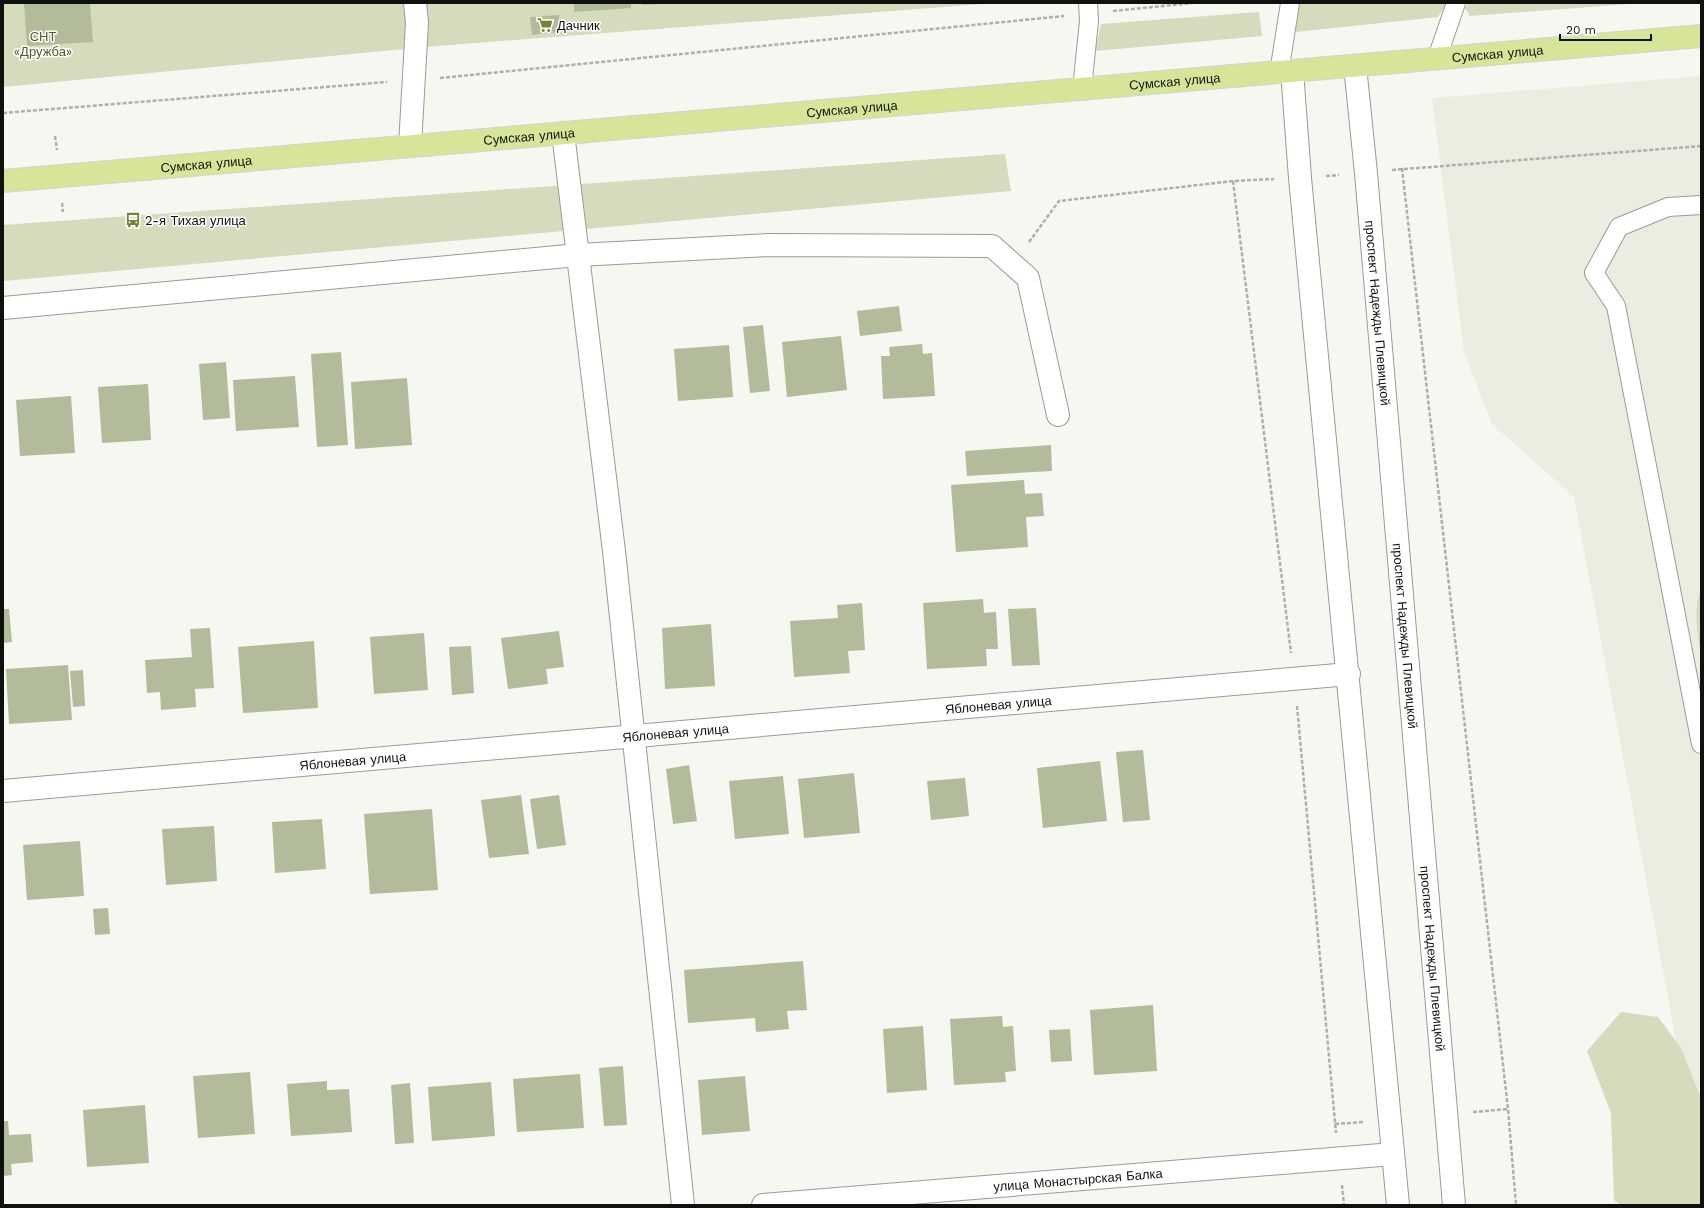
<svg xmlns="http://www.w3.org/2000/svg" width="1704" height="1208" font-family="'Work Sans',sans-serif">
<style>
.built{fill:#eaeee1}
.green{fill:#d4dcbd}
.building{fill:#b2bb9a}
.lines{fill:none;stroke-linecap:round;stroke-linejoin:round}
.lane-casing{stroke:#9a9b96;stroke-width:20}
.street-casing{stroke:#9a9b96;stroke-width:24}
.secondary-casing{stroke:#9a9b96;stroke-width:24}
.primary-casing{stroke:#d4d4d4;stroke-width:24}
.path{stroke:#aeafab;stroke-width:2.5;stroke-dasharray:4 2;stroke-linecap:butt}
.lane{stroke:#fff;stroke-width:18}
.street{stroke:#fff;stroke-width:22}
.secondary{stroke:#fff;stroke-width:22}
.primary{stroke:#d6e597;stroke-width:22}
.labels{text-anchor:middle;dominant-baseline:central;stroke-width:3;stroke-linejoin:round;paint-order:stroke}
.poi-label{font-size:13px;fill:#10110f;stroke:#fff;text-anchor:start}
.park-label{font-size:13px;fill:#525d29;stroke:#fff}
.street-label{font-size:13px;fill:#10110f;stroke:#fff}
</style>
<rect width="100%" height="100%" fill="#f5f7f1"/>
<path class="built" d="M1701,76V1130L1689,1109L1574,497L1492,424L1464,352L1432,98Z"/>
<path class="green" d="M3,3H982V4L437,46L3,87Z
M1299,3H1447L1438,17L1296,32L1295,24Z
M1468,3H1643L1470,16L1465,8Z
M1259,12L1262,36L1095,51L1101,24Z
M1005,154L1011,191L3,281V225Z
M1701,588V655C1697,633 1693,610 1701,588Z
M1621,1012L1658,1017L1681,1048L1701,1098V1205H1621L1614,1200L1611,1113L1587,1051Z"/>
<path class="building" d="M24,3H90L93,42L27,46Z
M574,3H631V8L574,12Z
M643,3H658V4L643,5Z
M559,15L560,32L532,35L530,17Z
M899,306L902,331L860,336L857,311Z
M763,325L770,391L750,393L743,327Z
M841,336L847,390L787,397L782,342Z
M922,344L923,354L932,353L935,396L883,399L881,356H890L889,347Z
M729,345L733,397L678,401L674,349Z
M341,352L348,445L317,447L311,354Z
M226,362L230,418L203,420L199,364Z
M295,376L299,427L236,431L233,380Z
M407,378L412,445L355,449L351,382Z
M148,384L151,440L102,443L98,387Z
M71,396L75,453L20,456L16,400Z
M1051,445L1052,471L967,476L965,451Z
M1024,480L1025,494L1042,493L1044,516L1026,517L1028,547L956,552L951,485Z
M983,599L984,613L996,612L998,649H986L987,666L927,669L923,603Z
M862,603L865,650L848,651L850,673L794,677L790,621L838,618L837,605Z
M1036,608L1040,665L1012,666L1008,609Z
M3,609H9L12,642L3,643Z
M711,624L715,686L665,689L662,628Z
M210,628L214,688L195,689L196,707L161,710L160,692L147,693L145,660L192,657L190,629Z
M559,631L564,667L546,669L548,684L508,689L501,638Z
M424,633L428,690L374,694L370,637Z
M314,641L318,708L243,713L238,647Z
M471,646L474,693L452,695L449,647Z
M68,665L72,720L9,724L6,669Z
M83,670L85,706L73,707L70,671Z
M1143,750L1150,820L1123,822L1116,752Z
M1100,761L1107,821L1043,828L1037,768Z
M689,765L697,821L673,824L666,769Z
M854,773L860,833L804,838L798,779Z
M783,776L789,834L735,839L729,781Z
M965,778L969,816L931,820L927,781Z
M521,795L529,854L489,858L481,800Z
M559,795L566,845L537,849L530,799Z
M432,809L438,890L370,894L364,814Z
M322,819L326,869L275,873L272,822Z
M214,826L217,881L166,885L162,829Z
M80,841L84,896L27,900L23,845Z
M108,908L110,934L95,935L93,909Z
M803,961L807,1010L787,1011L789,1029L756,1032L755,1018L688,1023L684,970Z
M1153,1005L1157,1071L1094,1075L1090,1010Z
M1002,1016L1003,1027L1013,1026L1016,1071L1005,1072L1006,1082L954,1085L950,1019Z
M923,1026L927,1090L887,1093L883,1029Z
M1070,1029L1072,1061L1051,1062L1049,1030Z
M623,1066L627,1125L604,1126L599,1068Z
M250,1072L255,1134L198,1138L193,1076Z
M580,1074L584,1128L517,1132L513,1079Z
M745,1076L750,1131L702,1135L698,1080Z
M327,1081V1090L349,1089L352,1132L291,1136L287,1084Z
M491,1082L495,1136L432,1141L428,1087Z
M410,1083L414,1143L395,1144L391,1085Z
M145,1105L149,1163L87,1167L83,1110Z
M3,1121H8L9,1135L31,1134L33,1162L11,1164L12,1175L3,1176Z"/>
<g class="lines">
<defs>
<path id="lane" d="M1437,58L1456,3
M1279,73L1290,3
M1082,89L1089,21L1088,3
M1701,205L1668,207L1619,227L1594,273L1616,306L1701,744"/>
<g id="street">
<path d="M563,133L614,551L683,1205"/>
<path d="M410,146L417,22L415,3"/>
<path d="M3,308L578,255L768,245L992,246L1028,278L1058,415"/>
<path id="s1" d="M3,791L1349,674"/>
<path id="s2" d="M763,1205L1393,1154"/>
</g>
<g id="secondary">
<path id="s3" d="M1355,66L1366,173L1454,1205"/>
<path d="M1292,71L1300,178L1398,1205"/>
</g>
<g id="primary">
<path id="s4" d="M3,181L1701,36"/>
</g>
</defs>
<use href="#lane" class="lane-casing"/>
<use href="#street" class="street-casing"/>
<use href="#secondary" class="secondary-casing"/>
<use href="#primary" class="primary-casing"/>
<path class="path" d="M1113,11L1193,3
M440,78L1064,16
M3,113L387,82
M55,136L57,150
M1402,168L1508,1109L1516,1205
M1392,170L1701,146
M1326,176L1339,175
M1233,181L1291,653
M62,203L63,212
M1029,242L1059,201L1233,181L1274,179
M1297,706L1336,1133
M1473,1112L1508,1109
M1335,1124L1364,1122
M1342,1185L1344,1205"/>
<use href="#lane" class="lane"/>
<use href="#street" class="street"/>
<use href="#secondary" class="secondary"/>
<use href="#primary" class="primary"/>
</g>
<defs>
<symbol id="supermarket-bare" viewBox="-9 -9 18 18"><path d="M-6-5.5h2.5l.6 2H6L4.5 2H-2.5L-4.4-4H-6ZM-1.5 3.2a1.3 1.3 0 1 0 .1 0ZM3 3.2a1.3 1.3 0 1 0 .1 0Z" fill="#748433" stroke="#fff" stroke-width="2.5" paint-order="stroke"/></symbol>
<symbol id="bus-bare" viewBox="-9 -9 18 18"><path d="M-5-6H5V4H4V6H2V4H-2V6H-4V4H-5ZM-3.5-4V0h7V-4ZM-3.5 1.2v1.5H-2V1.2ZM2 1.2v1.5H3.5V1.2Z" fill="#748433" stroke="#fff" stroke-width="2.5" paint-order="stroke"/></symbol>
</defs>
<g fill-rule="evenodd">
<use href="#supermarket-bare" x="534" y="14" width="22" height="22"/>
<use href="#bus-bare" x="122" y="209" width="22" height="22"/>
</g>
<g class="labels">
<g class="poi-label">
<text x="557" y="25">Дачник</text>
<text x="145" y="220">2-я Тихая улица</text>
</g>
<g class="park-label">
<text x="43" y="36">СНТ<tspan x="43" dy="15">«Дружба»</tspan></text>
</g>
<g class="street-label">
<text stroke="none"><textPath href="#s4" startOffset="1500">Сумская улица</textPath></text>
<text stroke="none"><textPath href="#s4" startOffset="1176">Сумская улица</textPath></text>
<text stroke="none"><textPath href="#s4" startOffset="852">Сумская улица</textPath></text>
<text stroke="none"><textPath href="#s4" startOffset="528">Сумская улица</textPath></text>
<text stroke="none"><textPath href="#s4" startOffset="204">Сумская улица</textPath></text>
<text stroke="none"><textPath href="#s3" startOffset="248">проспект Надежды Плевицкой</textPath></text>
<text stroke="none"><textPath href="#s3" startOffset="572">проспект Надежды Плевицкой</textPath></text>
<text stroke="none"><textPath href="#s1" startOffset="999">Яблоневая улица</textPath></text>
<text stroke="none"><textPath href="#s1" startOffset="675">Яблоневая улица</textPath></text>
<text stroke="none"><textPath href="#s1" startOffset="351">Яблоневая улица</textPath></text>
<text stroke="none"><textPath href="#s3" startOffset="896">проспект Надежды Плевицкой</textPath></text>
<text stroke="none"><textPath href="#s2" startOffset="316">улица Монастырская Балка</textPath></text>
</g>
</g>
<rect width="1704" height="1208" fill="none" stroke="#10110f" stroke-width="8"/>
<path d="M1560 34v6h91v-6" fill="none" stroke="#10110f" stroke-width="2"/>
<text x="1566" y="34" font-size="12" fill="#10110f" stroke="#ffffff" stroke-width="3" paint-order="stroke">20 m</text>
</svg>
